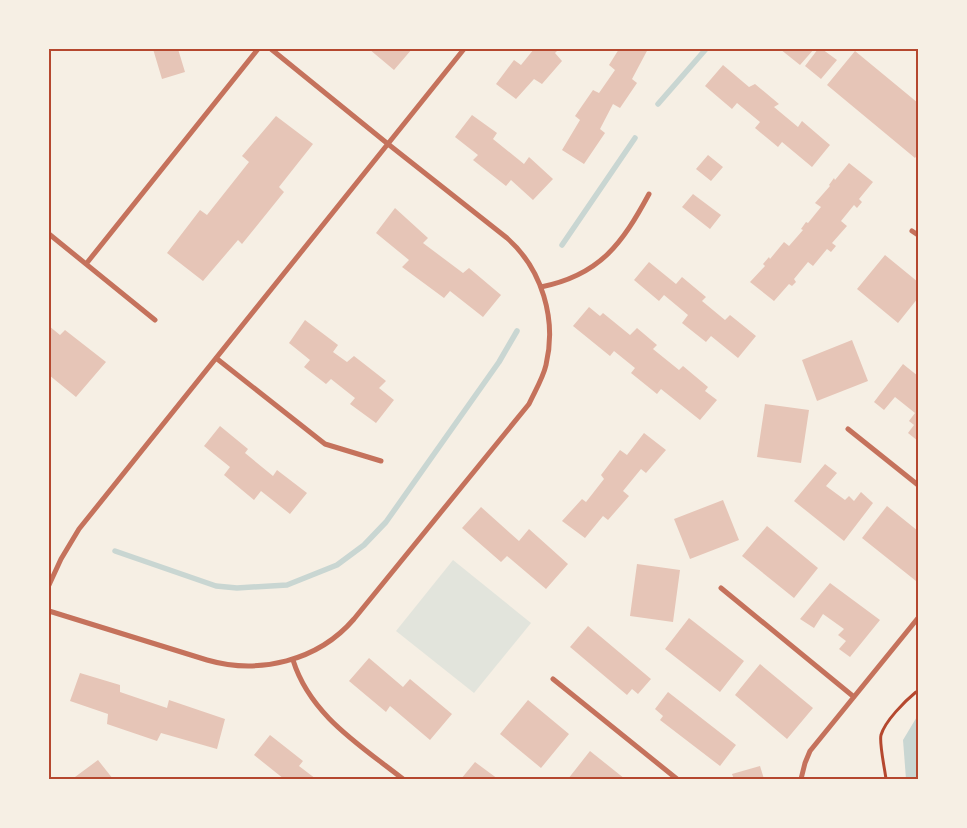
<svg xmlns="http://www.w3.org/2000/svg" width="967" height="828" font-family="Jost,sans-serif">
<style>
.green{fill:#e2e4dc}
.water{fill:#c9d6d2}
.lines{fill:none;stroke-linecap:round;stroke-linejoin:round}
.stream{stroke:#c9d6d2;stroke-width:5.5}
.building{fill:#e6c5b7}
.path{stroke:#b5482f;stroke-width:3}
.minor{stroke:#c5725c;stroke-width:5}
.neatline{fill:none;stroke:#b5482f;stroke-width:2}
</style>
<rect width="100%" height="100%" fill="#f6efe4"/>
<path class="green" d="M453,560L531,623L474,693L396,631Z"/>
<path class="water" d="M918,715V779H906L903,740Z"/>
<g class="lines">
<path class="stream" d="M658,104L706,49
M562,245L635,138
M115,551L216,586L237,588L287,585L337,565L364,545L386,522L499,362L517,331"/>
</g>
<path class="building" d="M153,49H178L185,72L162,79Z
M369,49H412L394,70Z
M534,49H559L555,53L562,61L542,84L534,79L516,99L496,84L514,60L521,65Z
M619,49H648L632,79L637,83L620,108L613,104L600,129L605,133L584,164L562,150L580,120L575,116L593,90L599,93L615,70L609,65Z
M780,49H814L800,65Z
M818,49H822L837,60L821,79L805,66Z
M855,51L918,103V154L915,158L827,85Z
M723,65L749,87L755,84L779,104L774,107L798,127L802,121L830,145L812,167L782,142L778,147L755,128L760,122L737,103L732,109L705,86Z
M472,115L497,133L493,139L524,164L529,157L553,179L533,200L511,180L506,186L473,160L478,155L455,137Z
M276,116L313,144L279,187L284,192L242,244L238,240L203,281L167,253L200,210L207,215L249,162L242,156Z
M708,155L723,167L711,181L696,169Z
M849,163L873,182L859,199L862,202L857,208L854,205L841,221L847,226L832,243L836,246L831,252L827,249L813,266L808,262L794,279L796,282L792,286L789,284L774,301L750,282L765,266L763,264L769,257L770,259L784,242L789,246L803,230L801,229L806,222L808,223L821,207L815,203L830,186L829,185L834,178L835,180Z
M693,194L721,215L710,229L682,207Z
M395,208L428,238L423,243L463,273L469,268L501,295L483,317L450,291L444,298L402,267L409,260L376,233Z
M885,255L918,282V298L898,323L857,289Z
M649,262L676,284L682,277L706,297L702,301L725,320L730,315L756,336L738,358L711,336L706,342L682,323L688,315L664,295L659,301L634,280Z
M589,307L600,316L603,313L630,335L637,328L657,345L653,349L679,370L683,366L708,387L705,391L717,400L700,420L661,389L657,394L631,373L635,368L614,351L610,356L573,326Z
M305,320L338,345L333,352L347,362L354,356L386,381L379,388L394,400L376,423L350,404L355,398L331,379L326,384L304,367L310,360L289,343Z
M49,326L60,335L65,330L106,362L76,397L49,375Z
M852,340L868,381L817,401L802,360Z
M903,364L918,376V441L908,433L914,425L909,421L915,413L895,397L884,410L874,402Z
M765,404L809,410L801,463L757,457Z
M220,426L248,449L245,453L273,476L277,470L307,493L290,514L261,491L254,500L224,475L230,467L204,446Z
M644,433L666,450L646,473L641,469L623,491L629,496L608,520L603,516L585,538L562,521L582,499L586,502L604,479L601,475L620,450L627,455Z
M825,464L837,473L826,486L845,500L849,496L854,501L861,492L873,503L844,541L794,501Z
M723,500L739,540L690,559L674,519Z
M887,506L918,531V578L916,581L862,538Z
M481,507L519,541L529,529L568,564L546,589L507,556L501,562L462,528Z
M767,526L818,568L794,598L742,556Z
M637,564L680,570L673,622L630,616Z
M830,583L880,620L850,657L839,649L846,641L838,635L844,629L823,614L814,628L800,619Z
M689,618L744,661L720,692L665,649Z
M588,626L651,679L638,694L632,689L627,695L570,647Z
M369,658L403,687L410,679L452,714L430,740L390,706L386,712L349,681Z
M760,664L813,708L787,739L735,695Z
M80,673L120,685V692L167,708L169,700L225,719L217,749L161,733L157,741L107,724L108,714L70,701Z
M668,692L736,745L720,766L660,720L663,716L655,709Z
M528,700L569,734L541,768L500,734Z
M270,735L303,761L299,766L316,779H284L254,755Z
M590,751L625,779H568Z
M98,760L113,779H76L75,777Z
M475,762L498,779H461Z
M760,766L764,779H734L732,774Z"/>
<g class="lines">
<path class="path" d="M886,779C885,770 879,743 881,735C885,721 905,701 916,692H918"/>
<path class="minor" d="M912,231L918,235
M49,234L155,320
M86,264L258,49
M541,287C600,275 622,244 649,194
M216,358L325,444L381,461
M848,429L918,485
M49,585L61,559L79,529L464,49
M721,588L854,697
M49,611L207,660C259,675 318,661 354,619L529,404C535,391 543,378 546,365C557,319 542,269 507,238L388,144L271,49
M293,660C310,715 360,745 403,779
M553,679L677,779
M801,779L805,763L810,751L918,618"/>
</g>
<rect width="967" height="828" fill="none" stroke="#f6efe4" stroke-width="100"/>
<rect x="50" y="50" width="867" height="728" class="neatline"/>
</svg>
